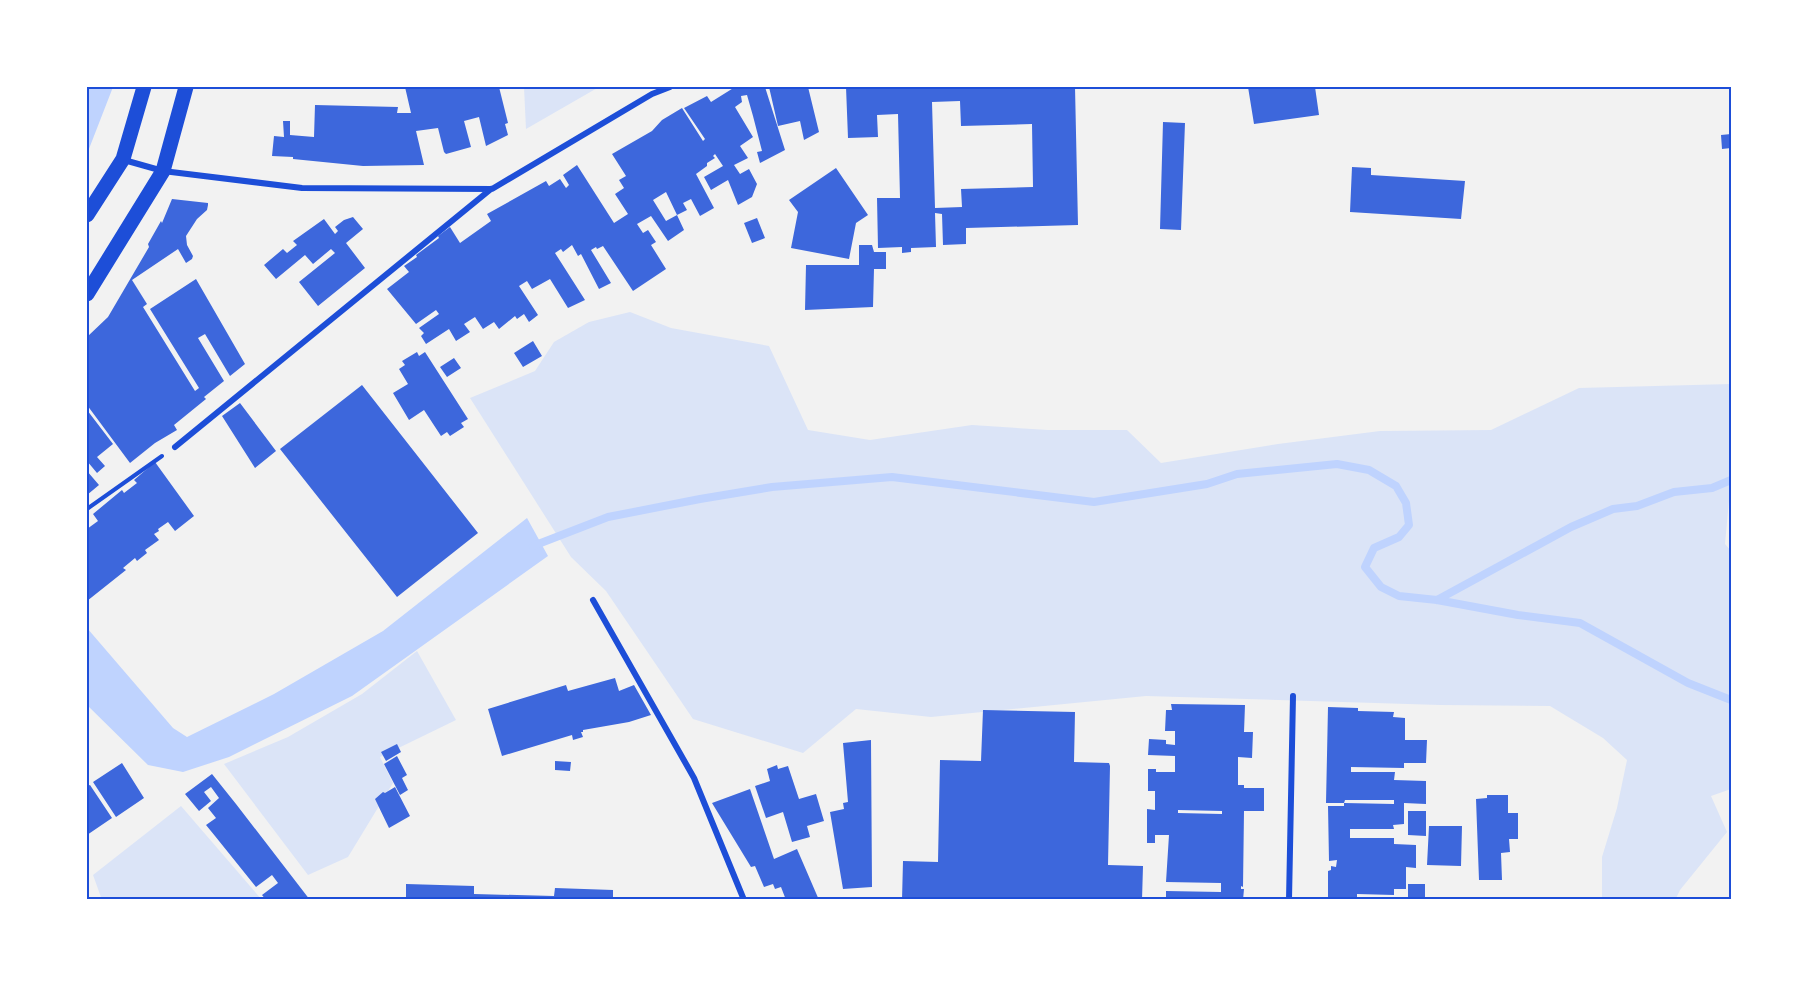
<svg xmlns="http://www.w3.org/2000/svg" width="1818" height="987" font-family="Commissioner,sans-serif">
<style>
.green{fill:#dbe4f7}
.water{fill:#bfd3fe}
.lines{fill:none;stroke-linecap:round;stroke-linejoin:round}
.stream{stroke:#bfd3fe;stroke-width:8}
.building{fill:#3d67dc;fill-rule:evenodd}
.path{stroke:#1d4ed8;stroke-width:4}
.minor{stroke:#1d4ed8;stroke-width:6}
.primary{stroke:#1d4ed8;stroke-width:15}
.neatline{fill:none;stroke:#1d4ed8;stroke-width:2}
</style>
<rect width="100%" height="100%" fill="#f2f2f2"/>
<path class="green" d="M524,87H599L526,129Z
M630,312L671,328L769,346L808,430L870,440L972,425L1048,430H1127L1161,463L1278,444L1380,431L1491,430L1579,388L1731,384V479L1725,544L1731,551V789L1711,796L1727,832L1680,890L1675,900H1602V857L1617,808L1627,760L1603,738L1550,706L1440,705L1146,696L931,717L856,709L803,753L693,719L606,591L571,557L470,398L535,371L554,342L589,322Z
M417,651L456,720L380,757L393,783L348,857L308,875L224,764L288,737L362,694Z
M181,806L262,900H102L93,875Z"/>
<path class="water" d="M87,87H113L87,154Z
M527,518L548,556L352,696L229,757L183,772L148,765L87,705V628L173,728L187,737L274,694L383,631Z"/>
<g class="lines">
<path class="stream" d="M533,546L608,517L700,499L772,487L892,477L1094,502L1207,484L1237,474L1337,464L1369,470L1396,486L1406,503L1409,525L1399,537L1374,548L1365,567L1381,587L1399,596L1437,600L1518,615L1580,623L1688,683L1731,700
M1437,600L1571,527L1613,509L1637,506L1674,492L1712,488L1731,480"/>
</g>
<path class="building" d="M405,87H499L508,123L505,124L508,135L486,146L479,117L464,121L471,147L446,154L444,152L438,128L416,131L424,165L363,166L293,159V157L272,156L274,136L284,137L283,121H290V135L314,137L315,105L398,107L397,113H411Z
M735,87H765L785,150L760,163L757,152L762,151L753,116L747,95L741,96L742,102L735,107L753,137L740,146L748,158L734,165L740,174L749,169L757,184L752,197L738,205L728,180L711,190L704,177L723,166L715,154L713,156L715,158L707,163V166L696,174L714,208L700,216L691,199L683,203L687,210L677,215L684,230L668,241L651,216L637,224L643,233L648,230L656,242L651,245L666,269L633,291L603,246L597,249L596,247L591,250L611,283L599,289L581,254L578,256L572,245L563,252L561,249L555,253L585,300L568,308L550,279L532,289L527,281L519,286L538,315L529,322L524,314L517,319L515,316L499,329L494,322L483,329L475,317L464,324L470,332L456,341L449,329L426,344L421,336L424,333L419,328L439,314L436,310L416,324L387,289L409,272L404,266L417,257L416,255L439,238L438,236L450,227L460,243L491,221L487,214L546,181L549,186L560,179L566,188L569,185L563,175L577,165L614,223L628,214L615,194L624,188L619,180L626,176L612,154L652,131L662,120L682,108L703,141L705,139L684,108L707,96L711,102ZM666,192L677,215L666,221L653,200Z
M769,87H808L819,132L804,140L800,121L778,126Z
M846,87H1075L1078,225L966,228V244L943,245L942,214L935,213L936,247L911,248V252L902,253V247L878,248L877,198H900L898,114L877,115L878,137L848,138ZM960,101L961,126L1032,124L1033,187L961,189L962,207L935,208L932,102Z
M1248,87H1315L1319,115L1254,124Z
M1163,122L1185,123L1181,230L1160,229Z
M1731,134V148L1722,149L1721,135Z
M1352,167L1371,168V175L1465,181L1461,219L1350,212Z
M836,168L868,215L856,223L849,259L791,248L798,212L789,200Z
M172,199L208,203V205L207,210L197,219L186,236L187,245L193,256L192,259L186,263L178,249L132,280L147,304L143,307L195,391L199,388L150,309L196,279L245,364L230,376L205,334L198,338L224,381L204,397L206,399L174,425L177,430L155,443L130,463L87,405V337L108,317L149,247L148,244L161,221L162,223Z
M353,217L363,229L346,243L365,268L318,306L299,282L335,253L331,249L313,264L305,255L276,279L264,265L283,249L287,253L297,245L293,241L324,219L335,234L338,231L335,227L344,220Z
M757,218L765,238L752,243L744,223Z
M859,245H872L874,252H886V269H874L873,307L805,310L806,265H859Z
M533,341L542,356L523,367L514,353Z
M417,352L419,356L425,352L468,419L461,423L464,427L450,436L447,432L441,436L424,410L409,420L393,393L408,384L399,369L405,365L402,361Z
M454,358L461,368L447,377L440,367Z
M362,385L478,533L397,597L280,449Z
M240,403L276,451L255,468L222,416Z
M87,410L113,444L97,457L105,466L97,473L87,461Z
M155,462L194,516L175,531L168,522L158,529L159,531L154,534L159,540L145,550L147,553L137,561L135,558L123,568L126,570L87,601V529L98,521L93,514L122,490L124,493L137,483L134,480Z
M87,471L99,485L87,495Z
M615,678L619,691L634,685L651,715L629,722L583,730V732H581L583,737L573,740L572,735L502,756L488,709L566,685L568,691Z
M1171,704L1245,705L1244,732H1253L1252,758L1238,757V785H1244V788H1264V811H1244L1243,887L1241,886V889H1244L1243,900H1166V891L1221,892V883L1166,882L1169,835H1155V843H1147V809L1155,810V791H1148V769H1156V772H1175V756L1148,755L1149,739L1166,740V744L1175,745V731H1165L1166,710H1172ZM1178,810L1222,811V814L1178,813Z
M1328,707L1358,708V711L1394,712L1393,717L1405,718V740H1427L1426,763H1404V768L1351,767V772H1395L1394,780L1426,781V804L1404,803V824L1393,825L1394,829H1350V838H1394V844L1416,845V868L1406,867V889H1394V895L1357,894V898H1349V900H1328V871L1331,870V866L1336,867L1337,860L1329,861L1328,806H1344V803L1394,804V800H1345L1344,803H1326Z
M983,710L1075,712L1074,762L1109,763L1110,766L1108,865L1143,866L1142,900H902L903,861L938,862L940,760L981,761Z
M871,740L872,887L843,889L830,812L844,809L843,803L848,802L843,743Z
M397,744L401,752L386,761L381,752Z
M397,756L407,775L402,778L408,790L400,795L384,764Z
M555,761L571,762L570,771L555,770Z
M122,763L144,798L116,817L93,782Z
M777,765L778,769L788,766L799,799L816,794L824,821L807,826L810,837L792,842L783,812L766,818L755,786L770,781L767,769Z
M212,774L236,804L310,900H266L262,895L278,883L272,875L256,887L215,836L206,825L216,818L208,808L219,798L211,787L204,792L211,801L199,811L185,794Z
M90,785L112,818L87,835V786Z
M395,787L410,816L389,828L375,799L383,792L385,793Z
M750,789L774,859L797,849L819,900H786L781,887L775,889L773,884L764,887L755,866L751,867L712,803Z
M1487,795H1508V813H1518V839H1509L1510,852L1501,853L1502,880H1479L1476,799L1487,798Z
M1408,811H1426V836L1408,835Z
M1429,826H1462L1461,866L1427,865Z
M406,884L474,886V894L554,896L555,888L613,890V900H406Z
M1408,884H1425V900H1408Z"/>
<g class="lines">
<path class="path" d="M87,509L162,456"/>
<path class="minor" d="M124,160L163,171L302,188L492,189L652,94L670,87
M175,447L491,189
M593,600L694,778L744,900
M1289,900L1293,696"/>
<path class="primary" d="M87,215L123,159L144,87
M87,294L163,171L186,87"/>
</g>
<rect width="1818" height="987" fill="none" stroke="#ffffff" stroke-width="177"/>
<rect x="88" y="88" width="1642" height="810" class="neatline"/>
</svg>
